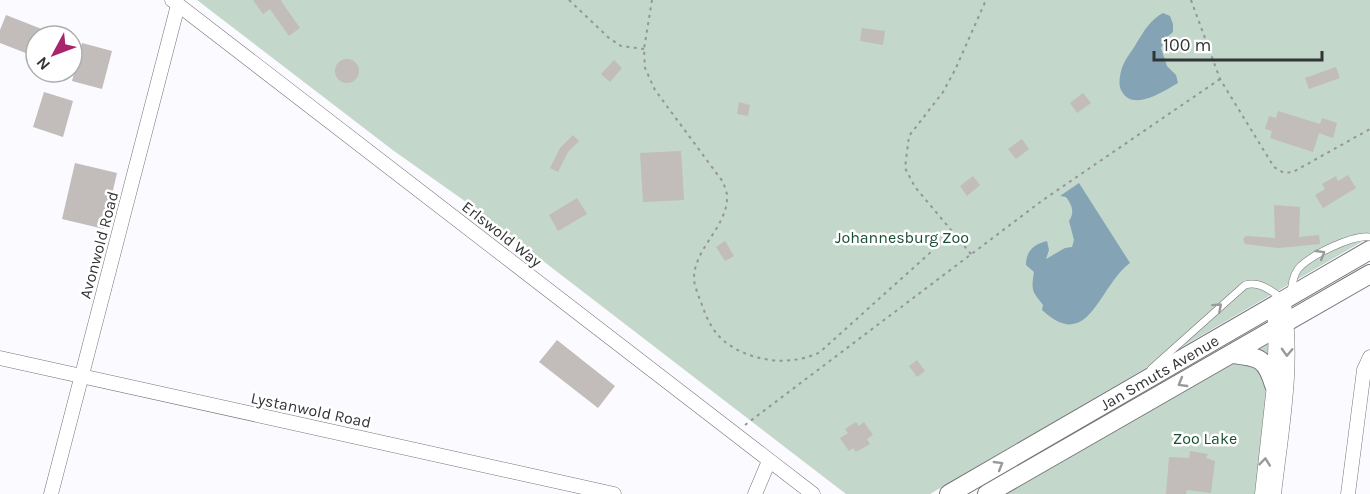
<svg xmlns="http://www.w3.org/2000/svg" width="1370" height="494" font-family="Karla,sans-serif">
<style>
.green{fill:#c3d7ca}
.water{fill:#84a4b5}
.building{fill:#c2bcbb}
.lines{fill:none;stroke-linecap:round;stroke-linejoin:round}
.lane-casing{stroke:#75757a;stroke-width:8}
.street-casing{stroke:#75757a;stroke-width:15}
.secondary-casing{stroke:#75757a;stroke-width:20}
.path{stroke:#959599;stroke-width:2;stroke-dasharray:3 4.5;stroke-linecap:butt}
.lane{stroke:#fff;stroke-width:7}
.street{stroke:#fff;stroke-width:14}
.secondary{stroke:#fff;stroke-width:18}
.oneway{stroke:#999a9a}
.labels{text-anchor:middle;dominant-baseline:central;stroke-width:5;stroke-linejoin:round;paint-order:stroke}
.street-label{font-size:16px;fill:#333436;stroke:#fff}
.park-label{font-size:16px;fill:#1b4f34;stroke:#fff}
</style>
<rect width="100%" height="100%" fill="#fafaff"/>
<path class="green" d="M197,0H1370V237L930,494H846L469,204L394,151Z
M1273,335L1255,494H1000Z"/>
<path class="water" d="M1163,13L1170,16L1173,24V32L1166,38L1161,48L1167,66L1176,75L1178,83C1164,91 1132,113 1121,90C1118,84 1120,74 1122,68C1125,59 1132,51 1136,44C1144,31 1150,20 1163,13Z
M1079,183L1130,263C1099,285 1089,354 1042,310L1043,305C1032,291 1031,291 1034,272L1026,265C1026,251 1034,244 1047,241L1049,250L1046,259L1065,248L1072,247L1074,240L1069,221C1075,212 1072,205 1066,197L1060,196Z"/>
<path class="building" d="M253,0H282L281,1L300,28L289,36L270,9L263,14Z
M6,15L57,35V36H36V57L0,43V30Z
M862,28L885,31L883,45L860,41Z
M82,43L112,51L102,89L72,81Z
M335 71a12 12 0 1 1 24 0a12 12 0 1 1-24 0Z
M614,60L622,68L610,82L601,74Z
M1336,67L1340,78L1309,89L1305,78Z
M44,92L73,101L63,137L33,127Z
M1083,93L1091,103L1077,113L1070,103Z
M739,102L750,105L748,116L737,114Z
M1278,111L1320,124L1322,118L1337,123L1333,138L1319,133L1313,152L1270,138L1272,131L1265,129L1269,116L1276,118Z
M573,135L579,141L568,152L558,172L550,168L560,148Z
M1022,139L1029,149L1016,159L1008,149Z
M681,151L684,200L643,202L640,153Z
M75,163L117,173L104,229L62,219Z
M1348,175L1356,188L1323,208L1315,195L1325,189L1322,184L1336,176L1338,181Z
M973,176L980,185L967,196L960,186Z
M577,198L587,214L558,231L549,215Z
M1274,205L1300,207L1299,237L1319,235L1320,244L1278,248L1245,244L1243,239L1246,236L1275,238Z
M725,241L734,256L725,261L716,247Z
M557,340L615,386L598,408L539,362Z
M917,360L925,371L917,377L909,366Z
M856,422L859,426L864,422L873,435L867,439L870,444L856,452L853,448L849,451L840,438L848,433L845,429Z
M1190,451L1208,454L1206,458L1215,461L1211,493L1187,490L1186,494H1166L1169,457L1189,458Z"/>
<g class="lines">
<defs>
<path id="lane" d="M1291,292C1292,284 1293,276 1298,269C1309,256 1353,234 1370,237
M1151,369L1245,285C1260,281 1270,290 1283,299"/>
<path id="street" d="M172,0L813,494
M0,358L614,494
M51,494L178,5
M755,494L769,461
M1262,494L1274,385L1276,327L1272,306
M1274,494C1281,432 1295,360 1283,299
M1348,494L1364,370L1370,357"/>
<g id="secondary">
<path d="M1233,354C1259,357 1266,358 1274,385"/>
<path id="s1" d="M949,494L1370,250"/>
<path d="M987,494L1370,274"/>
</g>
</defs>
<use href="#lane" class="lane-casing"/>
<use href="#street" class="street-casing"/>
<use href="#secondary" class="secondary-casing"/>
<path class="path" d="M569,0L609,38L621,46L644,49
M652,0L644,49L645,68L655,90L723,182C725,188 728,194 727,200C725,229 693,250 694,280C695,287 698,295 701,302C706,317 712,331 724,341C750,362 791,367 820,352L952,233
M1191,0L1220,79L1274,167L1284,173L1293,172L1370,129
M971,254L915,187L905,168L909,136L943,92L955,70L986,0
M745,425L1043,200L1220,79"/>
<use href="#lane" class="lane"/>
<use href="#street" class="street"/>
<use href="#secondary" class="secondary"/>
</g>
<defs><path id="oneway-chevron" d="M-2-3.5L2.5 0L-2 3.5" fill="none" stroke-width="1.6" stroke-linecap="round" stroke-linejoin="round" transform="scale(1.5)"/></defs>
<g class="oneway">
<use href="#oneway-chevron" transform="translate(1321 254) rotate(-31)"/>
<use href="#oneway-chevron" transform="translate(1218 307) rotate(-42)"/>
<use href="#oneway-chevron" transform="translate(1287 352) rotate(92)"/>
<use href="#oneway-chevron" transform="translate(1182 383) rotate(150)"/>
<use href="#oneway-chevron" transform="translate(1265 462) rotate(-84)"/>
<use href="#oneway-chevron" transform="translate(999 465) rotate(-30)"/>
</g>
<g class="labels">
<g class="street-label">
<text transform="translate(502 234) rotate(38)">Erlswold Way</text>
<text transform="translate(99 245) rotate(-75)">Avonwold Road</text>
<text stroke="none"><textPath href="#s1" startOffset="243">Jan Smuts Avenue</textPath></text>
<text transform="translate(311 410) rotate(12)">Lystanwold Road</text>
</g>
<g class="park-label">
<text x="902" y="237">Johannesburg Zoo</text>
<text x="1205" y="438">Zoo Lake</text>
</g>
</g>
<g transform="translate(54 54) rotate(229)"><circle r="28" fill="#ffffff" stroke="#adaeaf" stroke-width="1.5"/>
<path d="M0-4.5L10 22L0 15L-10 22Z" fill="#a9246d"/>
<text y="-9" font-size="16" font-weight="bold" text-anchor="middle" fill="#333436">N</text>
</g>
<path d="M1154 51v9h168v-9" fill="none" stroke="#333436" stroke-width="3"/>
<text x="1163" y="51" font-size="18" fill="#333436" stroke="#ffffff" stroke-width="4.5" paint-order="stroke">100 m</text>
</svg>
